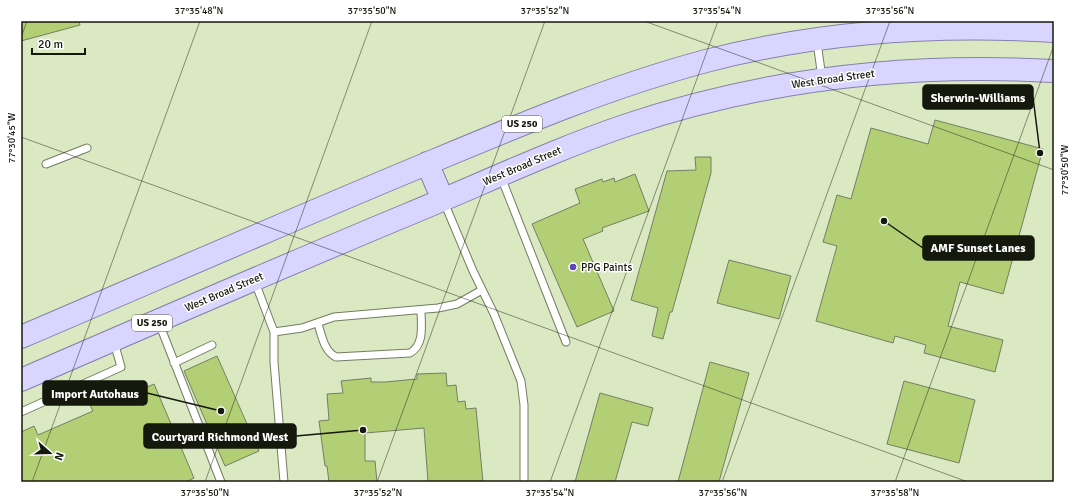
<svg xmlns="http://www.w3.org/2000/svg" width="1075" height="503" font-family="Signika,sans-serif">
<style>
.built{fill:#dbe9c3}
.building{fill:#b3cf76;stroke:#747e63}
.lines{fill:none;stroke-linecap:round;stroke-linejoin:round}
.service-casing{stroke:#737c61;stroke-width:9}
.primary-casing{stroke:#8481aa;stroke-width:24}
.service{stroke:#fff;stroke-width:7}
.primary{stroke:#dad5ff;stroke-width:22}
.ticks{fill:none;stroke:#14180d;stroke-width:1;stroke-opacity:0.45}
.poi-dot{fill:#6042bb;stroke:#fff;stroke-width:1.5}
.labels{text-anchor:middle;dominant-baseline:central;stroke-width:3;stroke-linejoin:round;paint-order:stroke}
.shield{fill:#fff;stroke:#5a5d56;stroke-width:1}
.shield-label{font-size:10px;font-weight:bold;fill:#14180d}
.street-label{font-size:11px;fill:#14180d;stroke:#fff}
.poi-label{font-size:11px;fill:#14180d;stroke:#fff;text-anchor:start}
.leader{fill:none;stroke:#14180d;stroke-width:1.5}
.callout-dot{fill:#14180d;stroke:#fff;stroke-width:1.5}
.callout{fill:#14180d;stroke:#14180d;stroke-width:1.5}
.callout-label{font-size:12px;text-anchor:middle;font-weight:bold;fill:#fff}
.neatline{fill:none;stroke:#14180d;stroke-width:1.5}
.ticks-label{font-size:10px;text-anchor:middle;fill:#14180d}
</style>
<rect width="100%" height="100%" fill="#e7f2d3"/>
<path class="built" d="M21,21H1054V482H21Z"/>
<path class="building" d="M21,21H79L80,25L21,41Z
M935,120L1043,149L1003,294L960,282L948,326L1003,340L995,372L924,353L926,345L895,336L893,343L816,321L837,246L823,242L837,195L851,199L871,128L928,144Z
M695,157H711V173L672,312H670L663,339L652,336L658,308L631,300L667,171L696,170Z
M635,174L649,211L602,228L603,231L583,239L614,311L577,327L532,224L580,203L575,189L602,179L603,182L614,178L615,182Z
M729,260L791,276L779,319L717,303Z
M217,356L259,451L225,466L184,371Z
M710,362L749,373L719,482H678Z
M446,373L447,386L456,385L458,402L465,401L466,409L476,408L483,482H428L424,428L365,433V461H375L377,482H329L327,466H325L319,421L329,420L327,394L343,393L341,381L371,378V382H385L417,379V374Z
M904,381L975,400L959,463L887,444Z
M154,384L194,478L186,482H21V432L34,426L38,435L93,411L90,405L117,394L119,399Z
M600,393L653,408L648,426L632,422L615,482H575Z"/>
<g class="lines">
<defs>
<path id="service" d="M817,42L822,78
M46,164L87,148
M501,177L566,342
M444,202L473,271L494,314L521,381L524,405V482
M255,282L274,332V362L284,482
M159,323L221,482
M318,324C322,336 324,351 336,357L410,353C425,344 421,325 421,310
M274,332L302,328L334,317L438,308L457,304L482,290
M174,363L212,345
M21,412L121,367L114,342"/>
<path id="primary" d="M427,163L443,200
M21,337C152,281 282,224 414,169C510,129 605,88 706,61C818,32 938,24 1054,31
M21,380C150,324 279,268 409,214C482,184 553,150 627,125C764,79 910,63 1054,71"/>
</defs>
<use href="#service" class="service-casing"/>
<use href="#primary" class="primary-casing"/>
<use href="#service" class="service"/>
<use href="#primary" class="primary"/>
</g>
<path class="ticks" d="M644,21L1054,170M21,38L27,21M21,137L968,482M21,481L24,482M32,482L200,21M205,482L372,21M377,482L545,21M550,482L718,21M722,482L890,21M895,482L1054,45"/>
<circle class="poi-dot" cx="573" cy="267" r="4"/>
<g class="labels">
<g class="shield">
<rect x="502" y="116" width="40" height="16" rx="3"/>
<rect x="132" y="315" width="40" height="16" rx="3"/>
</g>
<g class="shield-label">
<text x="522" y="124">US 250</text>
<text x="152" y="323">US 250</text>
</g>
<g class="street-label">
<text transform="translate(833 79) rotate(-8)">West Broad Street</text>
<text transform="translate(522 166) rotate(-23)">West Broad Street</text>
<text transform="translate(224 292) rotate(-23)">West Broad Street</text>
</g>
<g class="poi-label">
<text x="581" y="267">PPG Paints</text>
</g>
</g>
<path class="leader" d="M1040 153L1033 97M884 221L923 248M221 411L147 393M363 430L296 436"/>
<g class="callout-dot">
<circle cx="1040" cy="153" r="4"/>
<circle cx="884" cy="221" r="4"/>
<circle cx="221" cy="411" r="4"/>
<circle cx="363" cy="430" r="4"/>
</g>
<g class="callout">
<rect x="923" y="85" width="110" height="24" rx="4"/>
<rect x="923" y="236" width="111" height="24" rx="4"/>
<rect x="43" y="381" width="104" height="24" rx="4"/>
<rect x="144" y="424" width="152" height="24" rx="4"/>
</g>
<g class="callout-label">
<text x="978" y="102">Sherwin-Williams</text>
<text x="978" y="252">AMF Sunset Lanes</text>
<text x="95" y="398">Import Autohaus</text>
<text x="220" y="441">Courtyard Richmond West</text>
</g>
<rect width="1075" height="503" fill="none" stroke="#ffffff" stroke-width="44"/>
<g transform="translate(50 453) rotate(110)" stroke="#ffffff" stroke-width="3" paint-order="stroke">
<path d="M0-3L7 15L0 10L-7 15Z" fill="#14180d"/>
<text y="-6" font-size="11" font-weight="bold" text-anchor="middle" fill="#14180d">N</text>
</g>
<path d="M32 48v6h53v-6" fill="none" stroke="#14180d" stroke-width="2"/>
<text x="38" y="48" font-size="12" fill="#14180d" stroke="#ffffff" stroke-width="3" paint-order="stroke">20 m</text>
<rect x="22" y="22" width="1031" height="459" class="neatline"/>
<g class="ticks-label">
<text x="199" y="14">37°35'48"N</text>
<text x="372" y="14">37°35'50"N</text>
<text x="545" y="14">37°35'52"N</text>
<text x="717" y="14">37°35'54"N</text>
<text x="890" y="14">37°35'56"N</text>
<text transform="translate(11 138) rotate(-90)" y="4">77°30'45"W</text>
<text transform="translate(1064 170) rotate(-90)" y="4">77°30'50"W</text>
<text x="205" y="496">37°35'50"N</text>
<text x="378" y="496">37°35'52"N</text>
<text x="550" y="496">37°35'54"N</text>
<text x="723" y="496">37°35'56"N</text>
<text x="895" y="496">37°35'58"N</text>
</g>
</svg>
